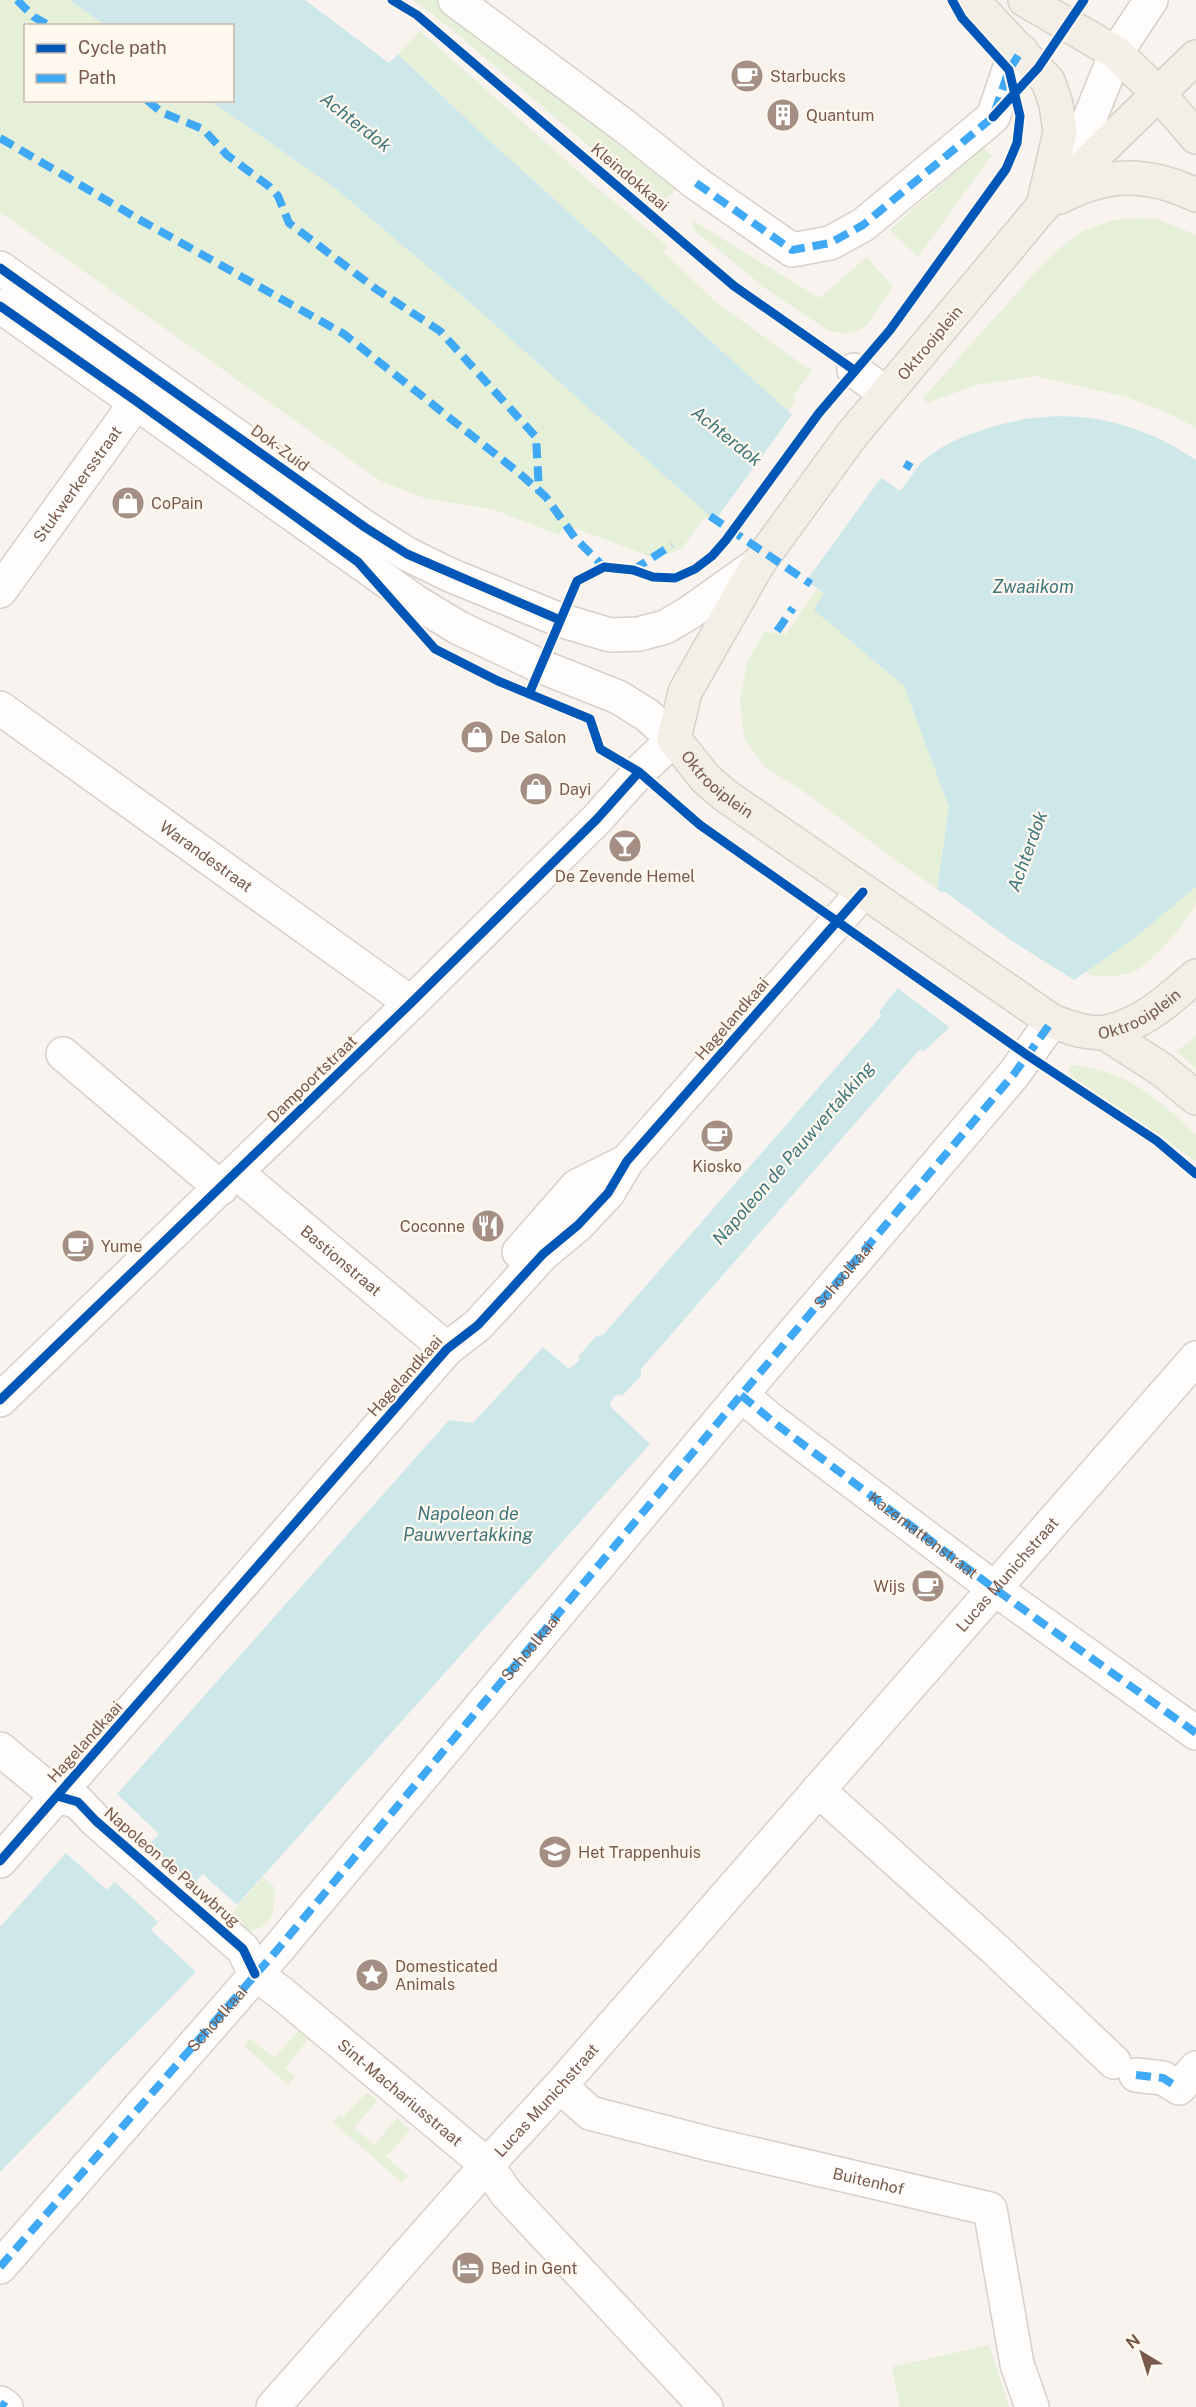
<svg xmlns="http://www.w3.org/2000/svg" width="1196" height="2407" font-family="'Public Sans',sans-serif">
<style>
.green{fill:#e6efd8}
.water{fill:#cee8e9}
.pier{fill:#f8f3ee}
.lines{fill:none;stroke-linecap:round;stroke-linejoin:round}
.minor-casing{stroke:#d7cfca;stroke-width:36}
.major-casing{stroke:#dad0ca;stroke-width:36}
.minor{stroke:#fefdfc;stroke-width:33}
.major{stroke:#f3eee6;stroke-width:33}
.quiet{stroke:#3fa9f5;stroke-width:8;stroke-dasharray:15 8;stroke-linecap:butt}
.cycleway-casing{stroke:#fff8ef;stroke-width:13}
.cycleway{stroke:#0057b8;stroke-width:9}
.labels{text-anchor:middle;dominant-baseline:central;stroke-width:4.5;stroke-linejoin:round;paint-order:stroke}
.poi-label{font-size:16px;fill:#78594b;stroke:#fff8ef;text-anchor:start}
.street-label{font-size:16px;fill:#78594b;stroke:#fff8ef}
.water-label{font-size:18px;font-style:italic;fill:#3e767d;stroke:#fff8ef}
</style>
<rect width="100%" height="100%" fill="#f8f3ee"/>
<path class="green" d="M0,0H69L105,25L26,26V100L211,101L336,189L467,300L710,516L702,520L682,549L654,558L575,528H563L559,535L492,509L427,499L382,482L0,212Z
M413,0H440L617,128L611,139L635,157L640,150L681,180C674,191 668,204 652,200L449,27Z
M420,31L589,181L668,246L663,252L716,302L807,368L813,369L793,396L796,400L788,411L480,132L398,54Z
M983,147L992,155L918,257L890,230Z
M1139,218L1156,219L1196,235V428L1168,413L1126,397L1036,376L976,385L927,403L923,398L1032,276L1059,249L1082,231L1114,220Z
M692,220L819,298L867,257L893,287L866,326L857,331L845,334L829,331L766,289L693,229Z
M817,589L824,593L815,610L904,686L949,807L937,889L897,861L806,793L765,767L744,738L740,700L747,663L764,632L786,634Z
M1196,887C1196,891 1196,897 1196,901C1193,917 1150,964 1135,971C1119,977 1105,977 1089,975L1086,971L1131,941Z
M1196,1036V1069L1177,1051Z
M1071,1065C1126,1070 1158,1098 1196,1135V1161L1071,1076L1069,1070Z
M263,1877L275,1888C273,1911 275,1926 249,1931L230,1915Z
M298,2031L308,2040L285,2068L295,2077L288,2085L244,2046L250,2038L274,2058Z
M367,2092L377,2101L354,2128L374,2145L397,2118L410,2130L386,2157L408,2176L402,2183L333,2122L340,2115L343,2118Z
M989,2345L1009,2407H900L892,2367Z"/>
<path class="water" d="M69,0H305L389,63L398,54L480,132L788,411L900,491C908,482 914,470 922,462C939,446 961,437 982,430C1059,404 1129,415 1196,460V887L1131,941L1074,980L1013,942L950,1027L923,1052L920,1049L641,1369V1376L622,1396L617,1394L610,1403L611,1407L650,1444L237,1905L203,1874L151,1930L196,1972L0,2172V1927L66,1853L107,1890L159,1834L117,1794L449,1420L473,1423L543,1347L569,1369L580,1360L578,1357L596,1336L603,1335L881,1016L879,1012L961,906L937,889L949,807L904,686L814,610L824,593L710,516L467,300L336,189L211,101L232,100V26L105,25Z"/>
<path class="pier" d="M794,412L883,475L804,584L714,522Z
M944,891L1035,958L1014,945L952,1029L895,986L957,906L941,895Z
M148,1842L194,1884L158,1922L113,1880Z"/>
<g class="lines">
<defs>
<g id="minor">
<path d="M455,0L627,128L696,183L792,250L830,243L863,225L993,117L1009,70L1021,51"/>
<path d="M1049,195L1083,135L1116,53L1151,0"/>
<path d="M0,268L366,528L407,554L450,575L560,620L610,635L639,634L665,627L689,613L758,564"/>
<path d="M0,306L416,602L459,628L540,666L618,697L647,715L674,739L639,772L597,819L411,1003L0,1400"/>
<path d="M854,370L886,394"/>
<path id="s1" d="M0,591L150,383"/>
<path id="s2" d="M0,708L411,1003"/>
<path d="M63,1054L221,1188"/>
<path id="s3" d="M237,1173L447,1349"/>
<path d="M519,1252L577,1186L627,1161"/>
<path d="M741,1395L776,1424L995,1589L1196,1733"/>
<path id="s4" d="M0,1749L57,1796L78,1802L96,1821L243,1949L255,1974L280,1992L487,2165L506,2193L706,2407"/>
<path d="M818,1790L997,1951L1114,2062"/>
<path d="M0,1861L447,1349L478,1325L543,1254L578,1225L608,1193L627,1161L863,892"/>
<path d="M1136,2075L1163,2078L1179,2088L1196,2068"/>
<path id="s5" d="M560,2086L590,2113L710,2144L990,2209L1017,2364L1032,2407"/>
<path d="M0,2267L278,1949L741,1395L1014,1074L1052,1021"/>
<path d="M0,2403L6,2407"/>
<path id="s6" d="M273,2407L487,2165L560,2086L1196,1358"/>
</g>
<g id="major">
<path d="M972,0L1048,81L1056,104L1060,132L1043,206"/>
<path d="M1025,0L1116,53L1158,93L1196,137"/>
<path id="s7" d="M1196,57L1043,206L851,436L758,564L685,692L674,739L706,779L726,796L1052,1021C1068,1027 1088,1035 1106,1032C1142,1025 1170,999 1196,976"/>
<path d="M1060,197C1108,172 1147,172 1196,195"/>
<path d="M1105,1033L1161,1069L1196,1098"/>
</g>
</defs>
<use href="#minor" class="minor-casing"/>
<use href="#major" class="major-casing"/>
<use href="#minor" class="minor"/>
<use href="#major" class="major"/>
<g class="quiet">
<path d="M17,0L34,17L50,26"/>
<path d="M147,100L161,112L203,129L227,155L270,187L278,196L289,223L376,289L440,331L536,437L539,491"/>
<path d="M0,138L142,221L344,334L519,473L546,497L575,538L604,567"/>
<path d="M696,183L792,250L830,243L863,225L993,117L1009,70L1021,51"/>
<path d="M906,469L910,462"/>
<path d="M710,516L811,584"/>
<path d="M633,570L672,545"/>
<path d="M777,631L793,608"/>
<path id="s8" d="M741,1395L776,1424L995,1589L1196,1733"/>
<path d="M1136,2075L1163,2078L1179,2088"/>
<path id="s9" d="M0,2267L278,1949L741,1395L1014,1074L1052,1021"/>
<path d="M0,2403L6,2407"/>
</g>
<defs>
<path id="cycleway" d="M392,0L417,15L734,286L854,370
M993,117L1038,68L1084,0
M0,268L366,528L407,554L560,620
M0,306L136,401L358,562L435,649L498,681L590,719L600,749L639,772L700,825L1027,1055L1157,1141L1196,1174
M529,694L577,581L604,567L633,570L653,577L675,578L695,569L712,556L726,540L819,413L890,330L1006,169L1017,143L1020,116L1009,70L962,18L952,0
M0,1400L411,1003L597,819L639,772
M57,1796L78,1802L96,1821L243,1949L255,1974
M0,1861L447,1349L478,1325L543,1254L578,1225L608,1193L627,1161L863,892"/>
</defs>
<use href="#cycleway" class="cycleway-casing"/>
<use href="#cycleway" class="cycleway"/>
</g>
<defs>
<symbol id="cafe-disc" viewBox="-11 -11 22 22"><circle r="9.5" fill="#a58f84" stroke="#fff8ef"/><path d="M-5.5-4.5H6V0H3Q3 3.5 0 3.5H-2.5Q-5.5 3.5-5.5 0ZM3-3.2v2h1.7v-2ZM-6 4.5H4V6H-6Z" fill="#fff"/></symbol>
<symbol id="building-disc" viewBox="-11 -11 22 22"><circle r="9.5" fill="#a58f84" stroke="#fff8ef"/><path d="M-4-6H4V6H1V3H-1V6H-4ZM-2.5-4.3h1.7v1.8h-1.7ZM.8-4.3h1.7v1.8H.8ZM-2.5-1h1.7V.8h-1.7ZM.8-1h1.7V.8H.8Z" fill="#fff"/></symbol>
<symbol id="shop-disc" viewBox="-11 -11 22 22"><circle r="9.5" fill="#a58f84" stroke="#fff8ef"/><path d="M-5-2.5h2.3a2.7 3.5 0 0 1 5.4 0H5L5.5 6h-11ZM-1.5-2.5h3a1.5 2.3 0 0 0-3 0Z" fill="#fff"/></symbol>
<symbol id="bar-disc" viewBox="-11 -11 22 22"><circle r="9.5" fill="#a58f84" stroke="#fff8ef"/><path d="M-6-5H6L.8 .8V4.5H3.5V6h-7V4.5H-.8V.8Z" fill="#fff"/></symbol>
<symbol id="restaurant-disc" viewBox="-11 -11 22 22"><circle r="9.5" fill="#a58f84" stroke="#fff8ef"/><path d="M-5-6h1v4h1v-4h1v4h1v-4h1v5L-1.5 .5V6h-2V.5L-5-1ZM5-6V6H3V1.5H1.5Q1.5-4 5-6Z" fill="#fff"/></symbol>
<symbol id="school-disc" viewBox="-11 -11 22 22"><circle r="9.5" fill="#a58f84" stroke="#fff8ef"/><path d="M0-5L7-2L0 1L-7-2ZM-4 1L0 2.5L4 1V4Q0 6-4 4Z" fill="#fff"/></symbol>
<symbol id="sight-disc" viewBox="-11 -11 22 22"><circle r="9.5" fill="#a58f84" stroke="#fff8ef"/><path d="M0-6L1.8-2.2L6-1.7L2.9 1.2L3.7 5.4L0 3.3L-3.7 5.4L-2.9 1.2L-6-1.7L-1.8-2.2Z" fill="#fff"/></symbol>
<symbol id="hotel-disc" viewBox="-11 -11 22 22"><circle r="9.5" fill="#a58f84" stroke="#fff8ef"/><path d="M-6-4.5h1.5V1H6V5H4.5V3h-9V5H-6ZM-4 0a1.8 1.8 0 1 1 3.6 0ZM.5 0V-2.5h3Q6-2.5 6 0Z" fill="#fff"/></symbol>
</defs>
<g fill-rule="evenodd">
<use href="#cafe-disc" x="728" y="57" width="38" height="38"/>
<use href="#building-disc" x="764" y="96" width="38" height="38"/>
<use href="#shop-disc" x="109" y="484" width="38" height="38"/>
<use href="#shop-disc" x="458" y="718" width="38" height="38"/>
<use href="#shop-disc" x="517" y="770" width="38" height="38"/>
<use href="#bar-disc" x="606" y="827" width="38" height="38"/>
<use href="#cafe-disc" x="698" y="1117" width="38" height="38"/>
<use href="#restaurant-disc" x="469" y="1207" width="38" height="38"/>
<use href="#cafe-disc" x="59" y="1227" width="38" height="38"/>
<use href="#cafe-disc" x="909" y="1567" width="38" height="38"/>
<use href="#school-disc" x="536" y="1833" width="38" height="38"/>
<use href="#sight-disc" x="353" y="1956" width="38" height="38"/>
<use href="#hotel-disc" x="449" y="2249" width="38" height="38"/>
</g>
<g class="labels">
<g class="poi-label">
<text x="770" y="76">Starbucks</text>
<text x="806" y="115">Quantum</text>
<text x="151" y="503">CoPain</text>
<text x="500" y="737">De Salon</text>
<text x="559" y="789">Dayi</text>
<text x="625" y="876" text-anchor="middle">De Zevende Hemel</text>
<text x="717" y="1166" text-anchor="middle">Kiosko</text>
<text x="465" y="1226" text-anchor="end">Coconne</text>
<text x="101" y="1246">Yume</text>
<text x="905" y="1586" text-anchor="end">Wijs</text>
<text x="578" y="1852">Het Trappenhuis</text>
<text x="395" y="1966">Domesticated<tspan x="395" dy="18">Animals</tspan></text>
<text x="491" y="2268">Bed in Gent</text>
</g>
<g class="street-label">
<text transform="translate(630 177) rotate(40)">Kleindokkaai</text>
<text transform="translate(930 343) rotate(-50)">Oktrooiplein</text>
<text transform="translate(280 448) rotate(36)">Dok-Zuid</text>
<text stroke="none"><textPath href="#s1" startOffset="132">Stukwerkersstraat</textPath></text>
<text stroke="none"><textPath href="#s7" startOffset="930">Oktrooiplein</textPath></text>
<text stroke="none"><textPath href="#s2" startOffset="254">Warandestraat</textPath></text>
<text stroke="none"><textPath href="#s7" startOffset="1434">Oktrooiplein</textPath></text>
<text transform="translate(732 1019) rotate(-49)">Hagelandkaai</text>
<text transform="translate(312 1079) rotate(-44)">Dampoortstraat</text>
<text stroke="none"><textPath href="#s3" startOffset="136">Bastionstraat</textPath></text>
<text stroke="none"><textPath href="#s9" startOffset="1302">Schoolkaai</textPath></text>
<text transform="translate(405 1376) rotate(-48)">Hagelandkaai</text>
<text stroke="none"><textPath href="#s8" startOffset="230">Kazemattenstraat</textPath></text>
<text stroke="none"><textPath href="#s6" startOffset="1110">Lucas Munichstraat</textPath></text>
<text stroke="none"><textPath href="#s9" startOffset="816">Schoolkaai</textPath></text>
<text transform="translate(85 1742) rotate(-48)">Hagelandkaai</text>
<text transform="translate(172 1867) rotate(41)">Napoleon de Pauwbrug</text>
<text stroke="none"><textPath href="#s9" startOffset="330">Schoolkaai</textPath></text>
<text stroke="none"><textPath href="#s4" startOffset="532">Sint-Machariusstraat</textPath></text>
<text stroke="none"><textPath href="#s6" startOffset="411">Lucas Munichstraat</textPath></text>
<text stroke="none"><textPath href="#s5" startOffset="327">Buitenhof</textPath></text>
</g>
<g class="water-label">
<text transform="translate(356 122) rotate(38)">Achterdok</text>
<text transform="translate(727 436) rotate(39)">Achterdok</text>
<text x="1033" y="586">Zwaaikom</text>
<text transform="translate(1027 851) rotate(-70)">Achterdok</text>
<text transform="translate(793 1153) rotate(-49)">Napoleon de Pauwvertakking</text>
<text x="468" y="1513">Napoleon de<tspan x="468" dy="21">Pauwvertakking</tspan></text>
</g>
</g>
<rect x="24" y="24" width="210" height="78" fill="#fff8ef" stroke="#c9b8ad" stroke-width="1.5"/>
<rect x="36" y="44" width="30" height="9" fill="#0057b8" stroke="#c9b8ad" stroke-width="1.5"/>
<text x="78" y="54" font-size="18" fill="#78594b">Cycle path</text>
<rect x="36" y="74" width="30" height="9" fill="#3fa9f5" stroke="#c9b8ad" stroke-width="1.5"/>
<text x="78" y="84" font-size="18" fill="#78594b">Path</text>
<g transform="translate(1142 2353) rotate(322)" stroke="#fff8ef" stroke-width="4.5" paint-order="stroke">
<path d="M0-4.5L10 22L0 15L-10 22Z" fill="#78594b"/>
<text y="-9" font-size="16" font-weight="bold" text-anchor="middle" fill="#78594b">N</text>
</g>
</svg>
